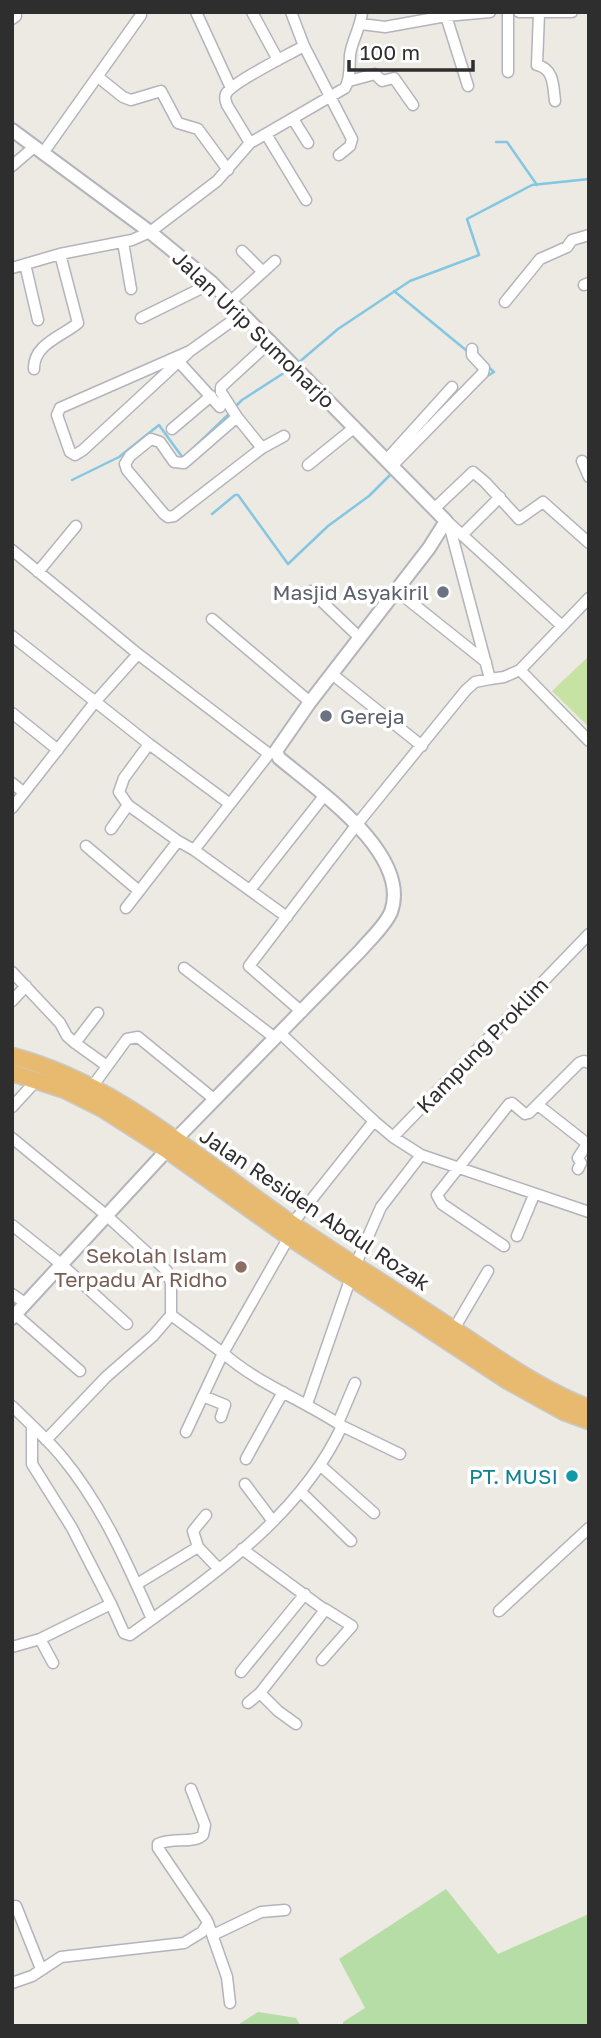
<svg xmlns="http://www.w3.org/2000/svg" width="601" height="2038" font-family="'Golos Text',sans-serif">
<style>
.green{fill:#b7dda6}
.pitch{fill:#c6e3a3}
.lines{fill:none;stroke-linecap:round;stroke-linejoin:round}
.stream{stroke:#83c7e2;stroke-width:2.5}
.minor-casing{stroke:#b3b4bc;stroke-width:13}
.tertiary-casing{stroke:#b3b4bc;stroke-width:16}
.trunk-casing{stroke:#c9c9c9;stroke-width:19}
.minor{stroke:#fff;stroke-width:10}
.tertiary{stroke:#fff;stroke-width:12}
.trunk{stroke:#e8ba70;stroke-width:16}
.worship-dot{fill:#6b7280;stroke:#fff;stroke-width:2.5}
.education-dot{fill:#8d6e63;stroke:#fff;stroke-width:2.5}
.culture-dot{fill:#0f9aa8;stroke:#fff;stroke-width:2.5}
.labels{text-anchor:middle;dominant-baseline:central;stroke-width:7;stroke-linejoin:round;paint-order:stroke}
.street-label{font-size:21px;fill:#2e2e2e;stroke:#fff}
.worship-label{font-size:21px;fill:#5b616d;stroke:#fff;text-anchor:end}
.education-label{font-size:21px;fill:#785e54;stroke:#fff;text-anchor:end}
.culture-label{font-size:21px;fill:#0d838f;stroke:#fff;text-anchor:end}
</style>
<rect width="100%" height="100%" fill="#ede9e3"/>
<path class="green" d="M446,1889L498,1954L589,1914V2026H343V2022L365,2008L339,1959Z
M258,2012L296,2018L301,2026H236Z"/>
<path class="pitch" d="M589,656V727L552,691Z"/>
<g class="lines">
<path class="stream" d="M496,142H507L537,185
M394,291L467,351
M298,363L338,329L410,281L479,255L467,219L532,185L589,179
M484,378L494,372L486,365
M235,407L242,400L290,369
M72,480L119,457L159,425L183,458L231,412
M212,514L235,495H238L288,564L328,526L369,496L392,473"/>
<defs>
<path id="minor" d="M196,12L231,88
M252,12L278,60
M291,12L304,46L352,139L350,146L339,155
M508,12V72
M519,12H572
M539,13L537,65C554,69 553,85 555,101
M446,16L468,86
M12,19L16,16
M361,24L385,27L446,16L490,12
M98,77L123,97L131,100L161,91L178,123L198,129L228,170
M349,81L375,74L382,81L394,78L413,105
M293,119L308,143
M266,134L306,200
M250,143L227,105C226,101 224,99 226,94C232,82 290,54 304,46
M43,153L141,15
M12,166L34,147
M123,242L131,289
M242,251L263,272
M25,264L38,320
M12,268L60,254L132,240L150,232L217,181L250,143L345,88C351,78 349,67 350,55C352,40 361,27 362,12
M584,285L589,283
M231,301L275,261
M505,302L540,259L567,247L572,240L589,235
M141,318L212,283
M190,351L60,408L57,415L70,452L75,455L83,450L190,351L243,313
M179,362L220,407
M34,369C33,344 63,336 78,323L60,254
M237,417L262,448L174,516L168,517L164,514L127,470L125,464L130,456L151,439L160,442L174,462L184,463Z
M237,417L221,392V387L271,341
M172,429L211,396
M262,448L284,436
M387,459L452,387
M582,461L589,477
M308,465L355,427
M393,465L483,373L484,368L472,355V349
M435,508L473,472L485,482L519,519L543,502L589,543
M449,523L562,626
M449,524L490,679L504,677L520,670L589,598
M462,535L500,497
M12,550L138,654L269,754
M38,572L76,526
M311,591L360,638
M397,591L486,662
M212,619L310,702
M12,636L149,744L230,804
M520,670L589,741
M332,674L422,746
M12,713L58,750
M149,744L124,778L119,792L128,805L178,841
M272,753L269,754L194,850L287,917
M12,783L23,792
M12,808L95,702L138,654
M111,829L128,805
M86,846L139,891
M250,890L324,796
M126,908L178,841L194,850
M184,968L275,1038
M12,972L60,1023L67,1036L75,1043
M12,1001L26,986
M302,1012L249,966L358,823L466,690L475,682L490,679
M98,1013L75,1043L107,1066
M280,1033L374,1121L292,1224
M92,1087L127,1039L138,1037L214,1099
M538,1105L589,1145
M12,1107L37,1080
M374,1121L393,1137L589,934
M393,1137L421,1155L589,1212
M12,1138L106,1215L167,1271L171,1283V1315
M578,1169L581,1163L578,1158L587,1144
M12,1225L61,1264L127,1324
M517,1236L534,1195
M504,1246L442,1204L437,1195L509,1104L512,1103L525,1114L529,1113L579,1063L584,1061L589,1063
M356,1264L381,1207L421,1155
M12,1294L25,1303
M15,1314L80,1371
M454,1329L488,1271
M203,1396L225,1405L221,1417
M307,1404L351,1277
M12,1406C29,1423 47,1439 62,1457C102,1505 127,1563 152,1619
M338,1423L355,1383
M32,1426V1464L72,1528L111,1604L124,1633L130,1635C209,1578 300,1517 342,1426C303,1400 258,1384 223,1353L289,1237
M342,1426L400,1454
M46,1440L106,1377L153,1336L171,1315L223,1353L186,1432
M246,1459L283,1392
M321,1466L374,1513
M245,1484L272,1520
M301,1492L351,1541
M198,1547L193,1531L206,1515
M242,1549L325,1610L260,1693L278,1711L296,1724
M137,1584L198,1547L218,1568
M499,1611L589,1528
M40,1639L53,1663
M12,1647L40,1639L111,1604
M322,1660L352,1626L325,1609
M241,1672L305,1594
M248,1703L260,1693
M16,1906L41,1969
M208,1923L227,1977L230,2003
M213,1935L261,1912L285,1910
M12,1983L32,1976L61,1957L184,1943L202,1932L208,1923L206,1919L158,1848V1844C172,1837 195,1844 203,1835L205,1825L191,1789"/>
<path id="tertiary" d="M12,130L150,232L212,283L446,521L429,548L310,702L276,751L279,758C316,789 412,854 391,912C385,926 371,938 361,950L175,1140
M12,1318L167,1150"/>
<path id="trunk" d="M12,1056C119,1084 203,1163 292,1224C346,1260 402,1295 456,1331C499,1359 541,1390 589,1408
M12,1073L65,1090L103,1109L167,1150L289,1237L508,1381L564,1412L589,1421"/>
</defs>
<use href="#minor" class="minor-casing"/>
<use href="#tertiary" class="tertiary-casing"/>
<use href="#trunk" class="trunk-casing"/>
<use href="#minor" class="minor"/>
<use href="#tertiary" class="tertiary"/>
<use href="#trunk" class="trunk"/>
</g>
<g class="worship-dot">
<circle cx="443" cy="592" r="7"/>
<circle cx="326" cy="716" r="7"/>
</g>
<circle class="education-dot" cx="241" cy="1267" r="7"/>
<circle class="culture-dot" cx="572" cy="1476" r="7"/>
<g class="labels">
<g class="street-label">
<text transform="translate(254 329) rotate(44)">Jalan Urip Sumoharjo</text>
<text transform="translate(482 1045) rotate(-46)">Kampung Proklim</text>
<text transform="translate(315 1209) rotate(34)">Jalan Residen Abdul Rozak</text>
</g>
<g class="worship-label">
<text x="429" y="592">Masjid Asyakiril</text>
<text x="340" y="716" text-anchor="start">Gereja</text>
</g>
<g class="education-label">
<text x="227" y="1255">Sekolah Islam<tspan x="227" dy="24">Terpadu Ar Ridho</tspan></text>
</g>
<g class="culture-label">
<text x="558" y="1476">PT. MUSI</text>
</g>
</g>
<rect width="601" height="2038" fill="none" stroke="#2e2e2e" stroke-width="28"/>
<path d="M349 60v10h124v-10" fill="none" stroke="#2e2e2e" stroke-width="3.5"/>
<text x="360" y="60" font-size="21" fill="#2e2e2e" stroke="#ffffff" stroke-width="5" paint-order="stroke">100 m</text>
</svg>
